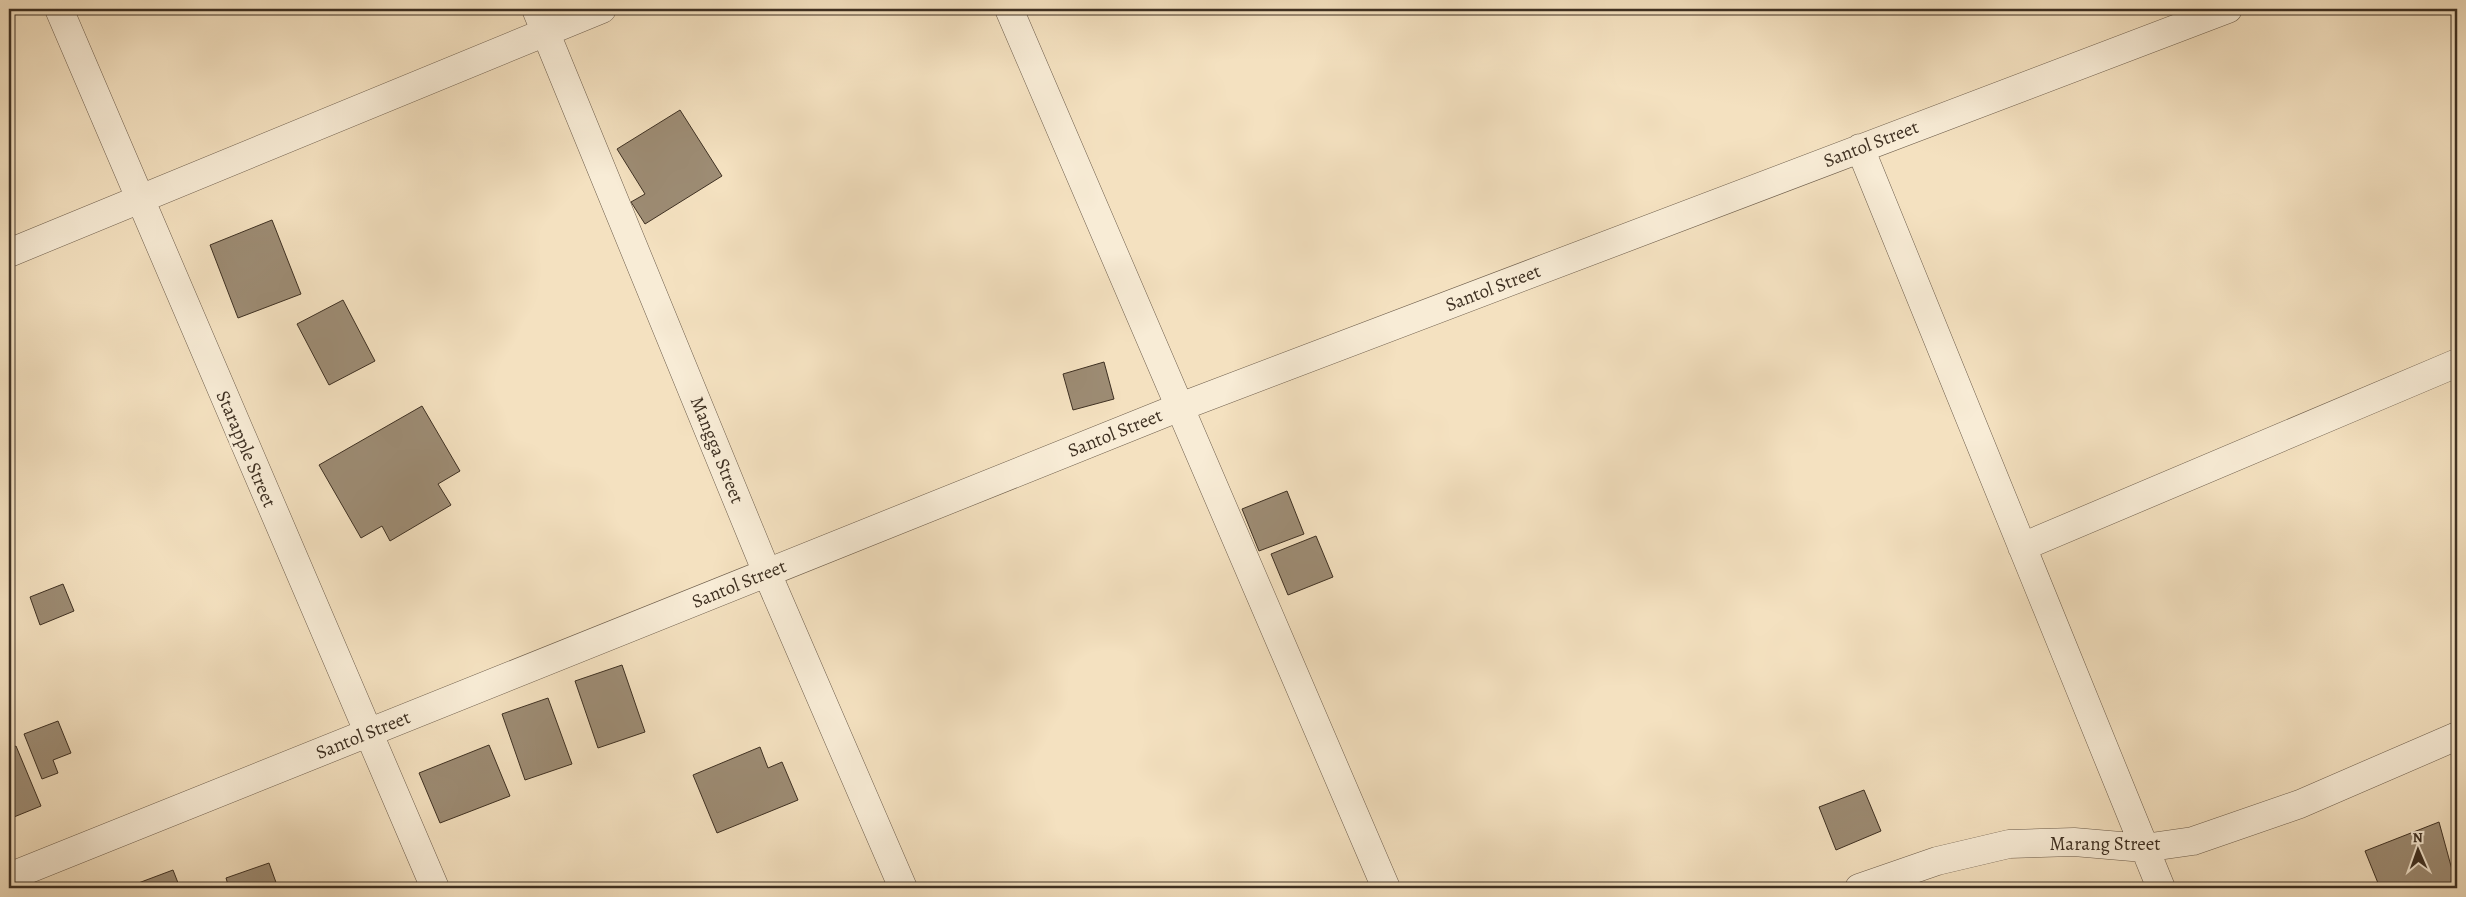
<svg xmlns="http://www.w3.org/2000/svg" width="2466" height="897" font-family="Alegreya,serif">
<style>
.building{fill:#9d8c74;stroke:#3e3022}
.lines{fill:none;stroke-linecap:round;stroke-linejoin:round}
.minor-casing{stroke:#6c5c4a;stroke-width:29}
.minor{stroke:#f8ecd6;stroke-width:28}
.labels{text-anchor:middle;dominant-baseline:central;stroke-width:5;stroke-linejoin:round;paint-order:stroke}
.street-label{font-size:19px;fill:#3e3022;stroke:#f8ecd6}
</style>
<rect width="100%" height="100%" fill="#f4e1c0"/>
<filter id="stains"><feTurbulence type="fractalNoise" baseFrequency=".004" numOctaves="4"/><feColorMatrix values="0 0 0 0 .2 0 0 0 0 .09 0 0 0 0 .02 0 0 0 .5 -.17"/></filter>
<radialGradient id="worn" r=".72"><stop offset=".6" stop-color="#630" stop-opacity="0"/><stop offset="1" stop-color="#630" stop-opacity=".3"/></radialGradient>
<path class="building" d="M680,110L722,176L645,224L631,202L645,194L617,149Z
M272,220L301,294L238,318L210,245Z
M343,300L375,361L329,385L297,324Z
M1104,362L1114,399L1073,410L1063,374Z
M422,406L460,471L438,484L451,505L390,541L382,526L361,538L319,465Z
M1287,491L1304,534L1259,551L1242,509Z
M1316,536L1333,577L1288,595L1271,554Z
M63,584L74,611L40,625L30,597Z
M622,665L645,732L598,748L575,681Z
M548,698L572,764L525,780L502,714Z
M58,721L71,753L53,760L58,773L42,779L24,734Z
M489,745L510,796L440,823L419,773Z
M16,746L41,806L9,819V749Z
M760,747L768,768L782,762L798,800L717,833L693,775Z
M1864,790L1881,831L1836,850L1819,807Z
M2439,822L2457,888H2380L2365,851Z
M269,863L278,888H229L226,878Z
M173,870L180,888H135L133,885Z
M709,883L710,888H683Z"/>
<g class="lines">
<defs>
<path id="minor" d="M59,9L435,888
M536,9L767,573L903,888
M1009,9L1386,888
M1860,148L2161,888
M9,253L602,9
M2022,547L2457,363
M9,877L1180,407L2228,9
M1859,888L1937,861L2009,844L2074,842L2144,848L2193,841L2300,804L2457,736"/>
</defs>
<use href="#minor" class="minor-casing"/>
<use href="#minor" class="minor"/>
</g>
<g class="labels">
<g class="street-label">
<text transform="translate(1871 144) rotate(-21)">Santol Street</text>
<text transform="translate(1493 288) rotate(-21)">Santol Street</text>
<text transform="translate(1115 433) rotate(-22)">Santol Street</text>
<text transform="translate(246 449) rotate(67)">Starapple Street</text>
<text transform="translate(717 450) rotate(68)">Mangga Street</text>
<text transform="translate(739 584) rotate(-22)">Santol Street</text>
<text transform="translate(363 735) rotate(-22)">Santol Street</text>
<text x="2105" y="844">Marang Street</text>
</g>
</g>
<rect width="2466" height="897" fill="none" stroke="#f4e1c0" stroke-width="30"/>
<rect x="10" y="10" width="2446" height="877" fill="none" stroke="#3e3022" stroke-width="2.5"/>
<rect x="15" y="15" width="2436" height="867" fill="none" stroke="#3e3022"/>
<g transform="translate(2418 850) rotate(358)" stroke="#f8ecd6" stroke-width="4" paint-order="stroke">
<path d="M0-4L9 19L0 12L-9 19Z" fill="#3e3022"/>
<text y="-8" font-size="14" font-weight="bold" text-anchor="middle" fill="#3e3022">N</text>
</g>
<rect width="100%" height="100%" filter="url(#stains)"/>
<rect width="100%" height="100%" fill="url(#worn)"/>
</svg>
